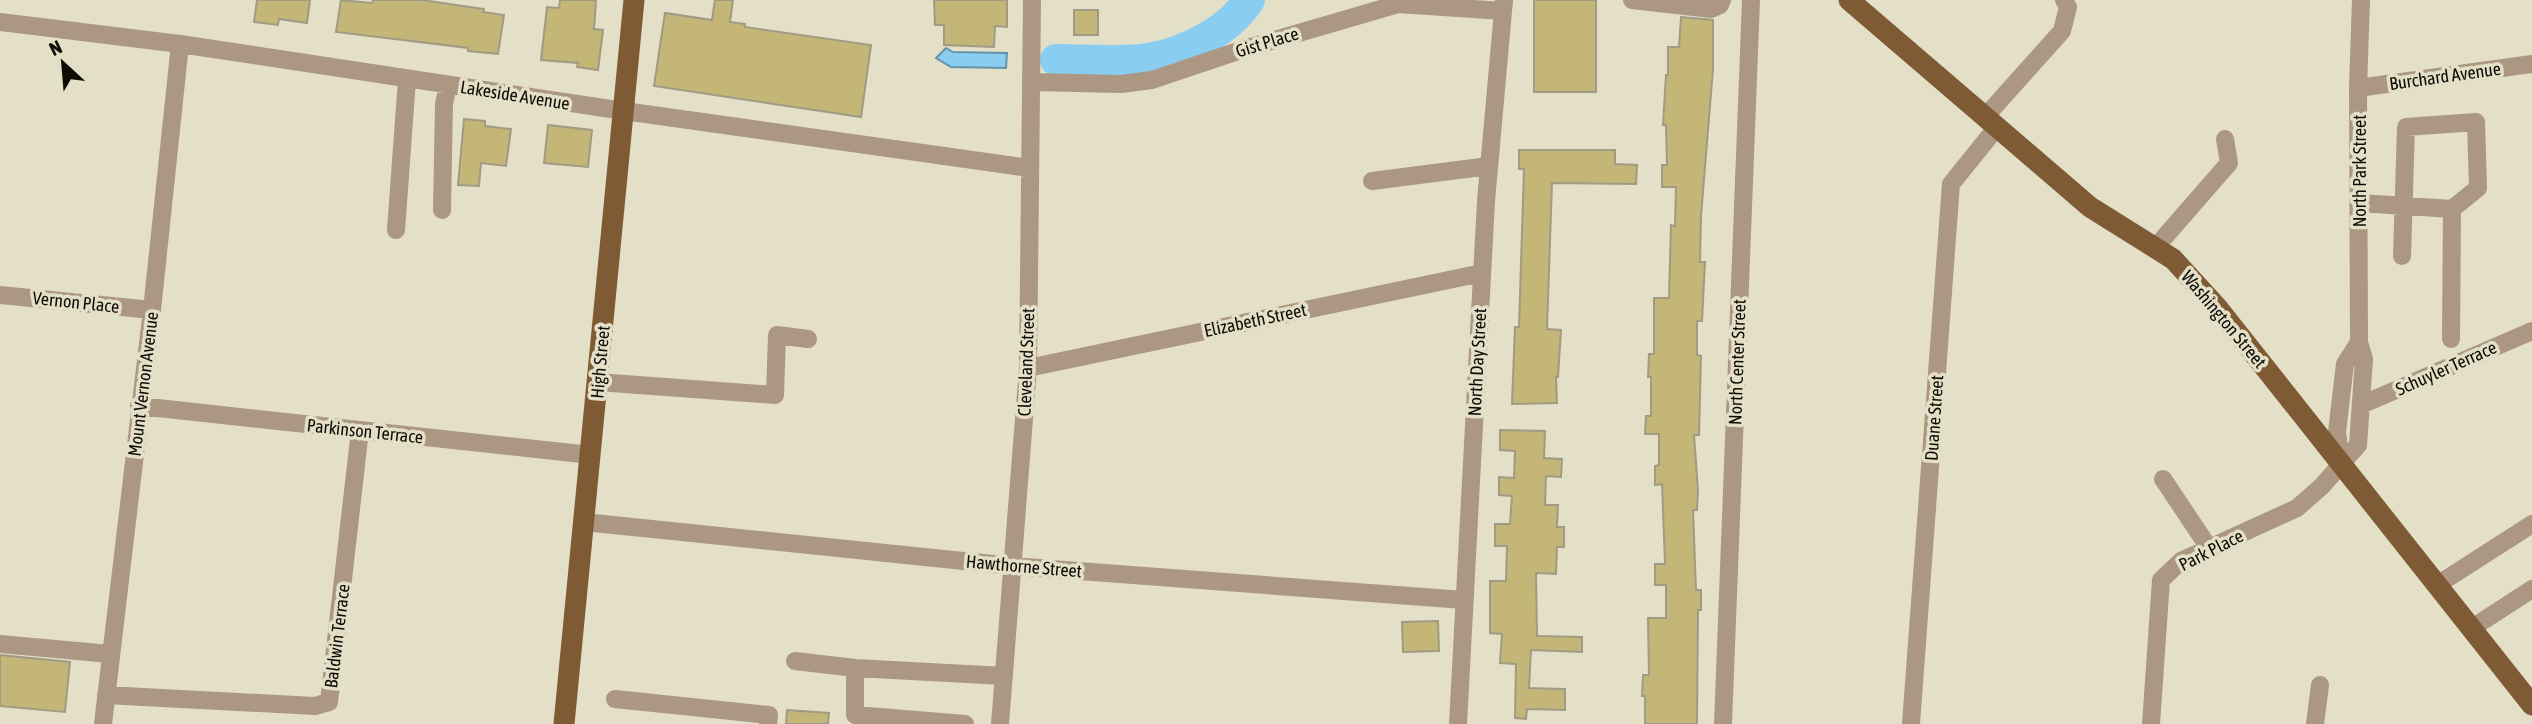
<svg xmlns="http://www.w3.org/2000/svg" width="2532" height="724" font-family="'Asap Condensed',sans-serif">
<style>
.water{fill:#89cef0;stroke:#6494aa;stroke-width:2}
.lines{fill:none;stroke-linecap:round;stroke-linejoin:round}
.river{stroke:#89cef0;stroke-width:32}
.building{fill:#c3b677;stroke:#a09b85;stroke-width:2}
.minor{stroke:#ab9782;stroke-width:18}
.major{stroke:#7e5b34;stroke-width:21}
.labels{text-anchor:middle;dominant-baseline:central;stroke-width:7;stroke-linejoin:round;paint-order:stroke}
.street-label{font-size:18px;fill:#0e0c05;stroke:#e4dfc7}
</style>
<rect width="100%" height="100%" fill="#e4dfc7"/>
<path class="water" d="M946,48L953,52L1007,53L1006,68L951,67L936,58Z"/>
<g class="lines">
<path class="river" d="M1056,60C1086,60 1118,63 1148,59C1185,53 1228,32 1249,0"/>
</g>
<path class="building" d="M257,0H310L307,23L279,19L278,25L254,22Z
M341,0L372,3L373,0H422L484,9L483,12L504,15L498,54L468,51V48L336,32Z
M560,0H596L594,29L603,30L598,70L577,67L578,63L541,60L547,7L559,8Z
M715,0H733L730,22L745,24V27L871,45L861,117L654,86L665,13L712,20Z
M934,0H1007V27L995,26L994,47L944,45V25H935Z
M1534,0H1596V92H1534Z
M1074,10H1098V35H1074Z
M1681,17L1713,20V69L1701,216L1700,262H1705L1702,321H1697V355L1701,356L1699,435H1694L1698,490L1697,510H1693L1696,590H1701V610H1698L1697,724H1645V696H1642L1643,675H1649L1648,618H1666V585H1655V564H1665L1662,484L1655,485V466L1659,465V434H1645L1646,416H1651V377H1648L1649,354H1654V298H1669L1671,225L1675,226L1676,187H1662V165H1667L1666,125H1663L1666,75H1668V47H1679Z
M464,119L485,121V126L511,129L506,166L481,163L479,186L458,185Z
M548,125L592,130L588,167L544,163Z
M1519,150H1615V164L1637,165L1636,184L1552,183L1547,329L1561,330L1558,377H1556L1557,403L1512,404L1515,327H1519L1524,169H1519Z
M1500,430L1545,431L1544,458L1562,459L1561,477L1546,476L1545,505H1558L1557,527H1564V547H1557L1556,574L1536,573L1537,636L1582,637V652L1531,650L1529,688L1565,689V710L1527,709L1526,719L1515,718L1516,664L1500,663L1502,634L1490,633V581H1506L1507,546H1495V524H1510L1512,496L1499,495V477L1514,478L1515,451L1500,450Z
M1438,621L1439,651L1403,652L1402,622Z
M0,655L70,662L65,712L0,706Z
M787,710L829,713L828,724H786Z"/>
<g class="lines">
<path class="minor" d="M1632,0L1711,9L1720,5L1722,0
M0,22L180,44L624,111L1029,168
M1032,82L1121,84L1152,80L1244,49L1398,4L1503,11
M2358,88L2532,64
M1985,117L2062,31L2068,7L2064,0
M1372,181L1489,166
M2360,203L2452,209L2451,339
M442,210L444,104L448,85
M396,230L407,79
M2155,248L2229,163L2225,139
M2402,256L2406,127L2476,122L2478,188L2452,209
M0,295L152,310
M1028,368L1482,273
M598,382L775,395L777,335L808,339
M2361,405L2532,331
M139,406L591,455
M2341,462L2337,432L2345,364L2359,342
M2163,479L2209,548
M584,522L1012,566L1464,600
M2437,585L2532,524
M2472,628L2532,589
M0,644L110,654
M795,661L855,668L1004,676
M855,668V715L965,724
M106,695L315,706L329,702L360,430
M615,699L769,715L768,724
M103,724L152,310L180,44
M1000,724L1028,368L1032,0
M1458,724L1486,201L1504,0
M1723,724L1751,0
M1911,724L1951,184L1997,127
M2151,724L2161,580L2181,561L2297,508L2322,486L2358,445L2364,359L2359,342L2358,88L2361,0
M2315,724L2320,685"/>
<path class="major" d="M1849,0L2090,207L2173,259L2217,307L2532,705
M564,724L634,0"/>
</g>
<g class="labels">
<g class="street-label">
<text transform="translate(1267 42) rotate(-17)">Gist Place</text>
<text transform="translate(2445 76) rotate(-8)">Burchard Avenue</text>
<text transform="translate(515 95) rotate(9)">Lakeside Avenue</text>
<text transform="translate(2359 171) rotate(-90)">North Park Street</text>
<text transform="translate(76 302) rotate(6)">Vernon Place</text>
<text transform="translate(2224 319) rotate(50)">Washington Street</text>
<text transform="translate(1255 320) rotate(-12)">Elizabeth Street</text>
<text transform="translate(600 362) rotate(-85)">High Street</text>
<text transform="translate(1026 362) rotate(-88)">Cleveland Street</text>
<text transform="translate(1477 362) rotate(-87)">North Day Street</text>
<text transform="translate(1737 362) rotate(-88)">North Center Street</text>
<text transform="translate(2446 368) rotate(-24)">Schuyler Terrace</text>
<text transform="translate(143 384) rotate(-83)">Mount Vernon Avenue</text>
<text transform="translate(1934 418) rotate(-86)">Duane Street</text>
<text transform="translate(365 431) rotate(6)">Parkinson Terrace</text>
<text transform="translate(2211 550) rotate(-27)">Park Place</text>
<text transform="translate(1024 566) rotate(5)">Hawthorne Street</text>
<text transform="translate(337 636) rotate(-83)">Baldwin Terrace</text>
</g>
</g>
<g transform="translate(63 63) rotate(334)" stroke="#e4dfc7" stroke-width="5" paint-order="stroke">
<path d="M0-5L12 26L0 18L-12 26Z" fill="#0e0c05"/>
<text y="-10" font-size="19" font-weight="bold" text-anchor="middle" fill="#0e0c05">N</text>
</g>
</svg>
